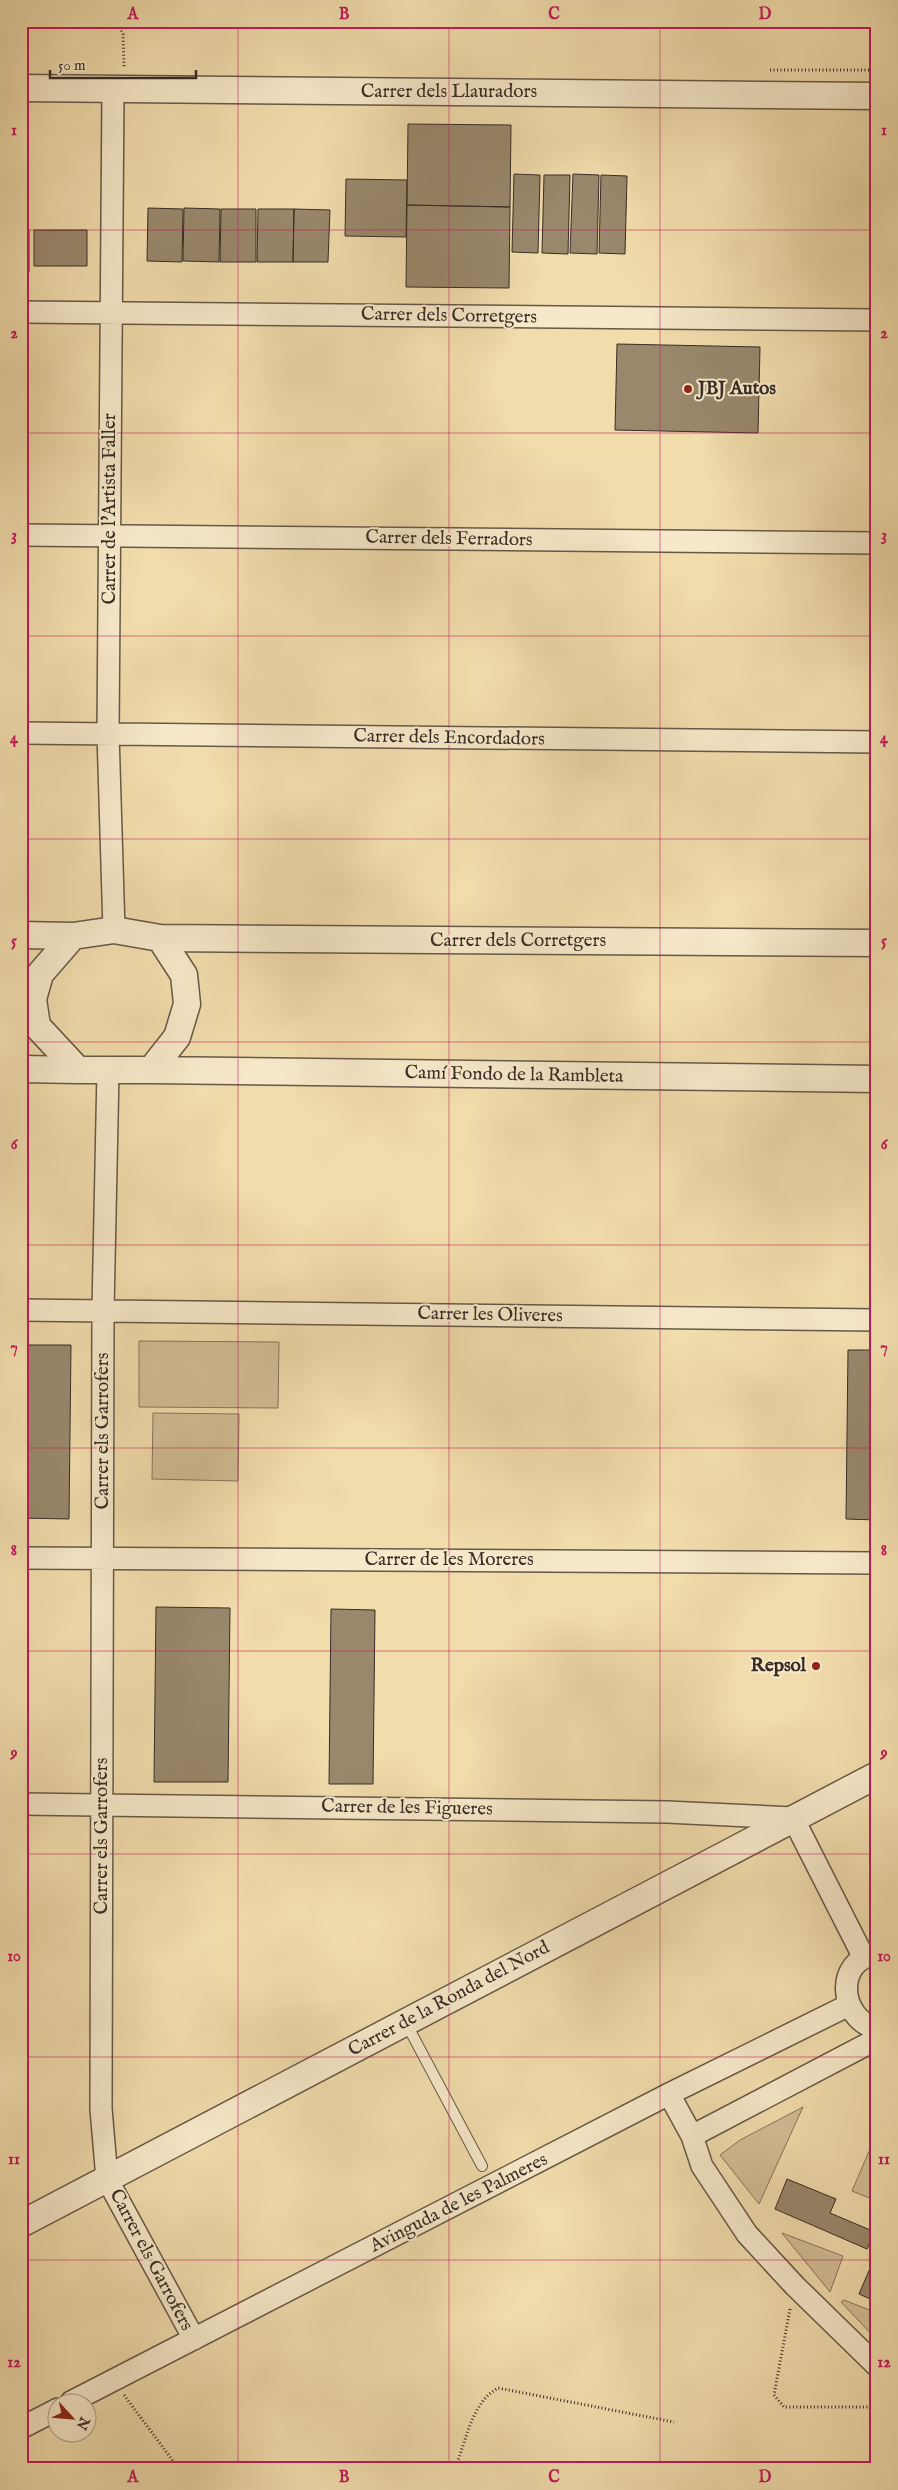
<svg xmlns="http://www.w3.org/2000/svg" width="898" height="2490" font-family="'IM FELL English',serif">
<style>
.green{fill:#d2be95;stroke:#86755e}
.building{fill:#99886c;stroke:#392c27}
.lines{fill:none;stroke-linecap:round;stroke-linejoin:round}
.service-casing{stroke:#675848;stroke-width:12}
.minor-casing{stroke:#675848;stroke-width:24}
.tertiary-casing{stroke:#675848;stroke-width:29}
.path{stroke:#392c27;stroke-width:3;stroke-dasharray:1 2.5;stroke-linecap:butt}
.service{stroke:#f6e8c9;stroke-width:10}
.minor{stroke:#f6e8c9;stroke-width:21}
.tertiary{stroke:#f6e8c9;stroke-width:26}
.grid{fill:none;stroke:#c2185b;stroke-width:1;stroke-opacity:0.55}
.poi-dot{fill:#8f2418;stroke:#f6e8c9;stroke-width:2}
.labels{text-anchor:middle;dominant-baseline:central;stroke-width:4;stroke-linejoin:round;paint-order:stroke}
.street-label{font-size:19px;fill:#392c27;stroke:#f6e8c9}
.poi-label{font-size:19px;font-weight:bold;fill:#392c27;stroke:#f6e8c9;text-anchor:start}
.neatline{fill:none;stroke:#c2185b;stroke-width:2}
.grid-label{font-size:16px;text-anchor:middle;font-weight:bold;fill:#c2185b}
</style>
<rect width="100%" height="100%" fill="#f1dcac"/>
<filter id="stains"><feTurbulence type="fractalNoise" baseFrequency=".004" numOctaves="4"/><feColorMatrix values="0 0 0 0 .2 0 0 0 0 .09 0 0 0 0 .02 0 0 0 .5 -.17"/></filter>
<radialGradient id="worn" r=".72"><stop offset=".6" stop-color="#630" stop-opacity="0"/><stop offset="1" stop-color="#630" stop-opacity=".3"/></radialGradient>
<path class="green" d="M139,1341L279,1342L278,1408L139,1407Z
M153,1413L239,1414L238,1481L152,1479Z
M803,2107L759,2204L720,2155L740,2140Z
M877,2133V2201L852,2191Z
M782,2233L843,2256L830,2292Z
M844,2300L877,2313V2340L841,2302Z"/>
<path class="building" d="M408,124L511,125L510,207L407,205Z
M514,174L540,175L538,253L512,252Z
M573,174L599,175L597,254L570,253Z
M544,175H570L568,254L542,253Z
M601,175L627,176L625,254L599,253Z
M346,179L407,180L406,237L345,236Z
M407,205L510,207L509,288L406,287Z
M148,208L183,209L182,262L147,261Z
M184,208L220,209L219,262L183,261Z
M221,209H256V262H220Z
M258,209H294L293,262H257Z
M294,209L330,210L328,262H293Z
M21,230H29V272H21Z
M34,230H87V266H34Z
M617,344L760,347L758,433L615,430Z
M21,1345H71L69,1519L21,1518Z
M848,1350H877V1520L846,1519Z
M156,1607L230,1608L228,1782H154Z
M331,1609L375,1610L373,1784H329Z
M787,2179L836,2199L830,2213L875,2232L867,2249L775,2209Z
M877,2252V2302L859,2294Z"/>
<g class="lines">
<defs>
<path id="service" d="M406,2023L482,2166"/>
<path id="minor" d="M113,89L108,734L114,930
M21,312L877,320
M21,535L877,543
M21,733L877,742
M108,1071L103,1310L101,2109L107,2179L194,2339
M21,1310L877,1320
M21,1558L877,1563
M21,1804L667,1812L793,1818L864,1958
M876,1954C835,1960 838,2018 877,2029
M669,2094L692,2136L702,2166L747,2234L795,2286L877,2366
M692,2136L877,2039
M71,2402L669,2094L849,2005
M21,2428L58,2409"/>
<path id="tertiary" d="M21,88L877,96
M114,930L160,938L184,975L187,1004L177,1037L151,1070H78L37,1026L33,999L40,974L73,936Z
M21,935L73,936
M160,938L877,943
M21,1069L78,1070
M151,1070L877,1079
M21,2224L877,1775"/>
</defs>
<use href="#service" class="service-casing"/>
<use href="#minor" class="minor-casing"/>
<use href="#tertiary" class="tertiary-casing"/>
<path class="path" d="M117,21L123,34L124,67
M770,70H877
M790,2309L774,2395L784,2407H877
M124,2395L179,2469
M454,2469C467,2442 470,2404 498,2388L674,2422"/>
<use href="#service" class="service"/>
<use href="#minor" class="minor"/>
<use href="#tertiary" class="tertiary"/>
</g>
<path class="grid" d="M238,21V2469M449,21V2469M660,21V2469M21,230H877M21,433H877M21,636H877M21,839H877M21,1042H877M21,1245H877M21,1448H877M21,1651H877M21,1854H877M21,2057H877M21,2260H877"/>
<g class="poi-dot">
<circle cx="688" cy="389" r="5"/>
<circle cx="816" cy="1666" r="5"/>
</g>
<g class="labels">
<g class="street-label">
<text x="449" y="92">Carrer dels Llauradors</text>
<text transform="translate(449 316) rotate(1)">Carrer dels Corretgers</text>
<text transform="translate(110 509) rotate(-90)">Carrer de l'Artista Faller</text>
<text transform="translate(449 539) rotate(1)">Carrer dels Ferradors</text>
<text transform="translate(449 738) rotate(1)">Carrer dels Encordadors</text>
<text x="518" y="941">Carrer dels Corretgers</text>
<text transform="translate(514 1075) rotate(1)">Camí Fondo de la Rambleta</text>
<text transform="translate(490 1315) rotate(1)">Carrer les Oliveres</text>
<text transform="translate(103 1431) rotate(-90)">Carrer els Garrofers</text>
<text x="449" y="1560">Carrer de les Moreres</text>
<text transform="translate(407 1808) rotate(1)">Carrer de les Figueres</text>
<text transform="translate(102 1836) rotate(-90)">Carrer els Garrofers</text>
<text transform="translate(449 1999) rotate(-28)">Carrer de la Ronda del Nord</text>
<text transform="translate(459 2203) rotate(-27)">Avinguda de les Palmeres</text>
<text transform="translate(151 2260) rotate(62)">Carrer els Garrofers</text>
</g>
<g class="poi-label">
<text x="698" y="389">JBJ Autos</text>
<text x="806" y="1666" text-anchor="end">Repsol</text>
</g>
</g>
<rect width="898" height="2490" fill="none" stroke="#f1dcac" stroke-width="55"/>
<g transform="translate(72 2418) rotate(116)"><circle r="24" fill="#f6e8c9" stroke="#aa9d88"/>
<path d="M0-4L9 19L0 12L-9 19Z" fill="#8f2418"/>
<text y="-8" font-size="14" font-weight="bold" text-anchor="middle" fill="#392c27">N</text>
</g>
<path d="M50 70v8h146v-8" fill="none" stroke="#392c27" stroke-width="2.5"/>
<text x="58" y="70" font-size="15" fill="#392c27" stroke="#f6e8c9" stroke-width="4" paint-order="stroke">50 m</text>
<rect x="28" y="28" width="842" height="2434" class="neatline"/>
<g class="grid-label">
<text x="133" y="19">A</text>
<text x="344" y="19">B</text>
<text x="554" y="19">C</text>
<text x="765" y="19">D</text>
<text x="14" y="135">1</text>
<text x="884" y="135">1</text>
<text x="14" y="338">2</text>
<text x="884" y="338">2</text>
<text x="14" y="540">3</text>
<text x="884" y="540">3</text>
<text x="14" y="743">4</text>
<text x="884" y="743">4</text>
<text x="14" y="946">5</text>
<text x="884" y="946">5</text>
<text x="14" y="1149">6</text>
<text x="884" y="1149">6</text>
<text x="14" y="1352">7</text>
<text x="884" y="1352">7</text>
<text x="14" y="1555">8</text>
<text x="884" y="1555">8</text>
<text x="14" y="1758">9</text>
<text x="884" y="1758">9</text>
<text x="14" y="1961">10</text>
<text x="884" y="1961">10</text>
<text x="14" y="2164">11</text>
<text x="884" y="2164">11</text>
<text x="14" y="2367">12</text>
<text x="884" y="2367">12</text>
<text x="133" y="2482">A</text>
<text x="344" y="2482">B</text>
<text x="554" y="2482">C</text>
<text x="765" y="2482">D</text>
</g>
<rect width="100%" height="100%" filter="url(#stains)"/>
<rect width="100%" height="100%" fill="url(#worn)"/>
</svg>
